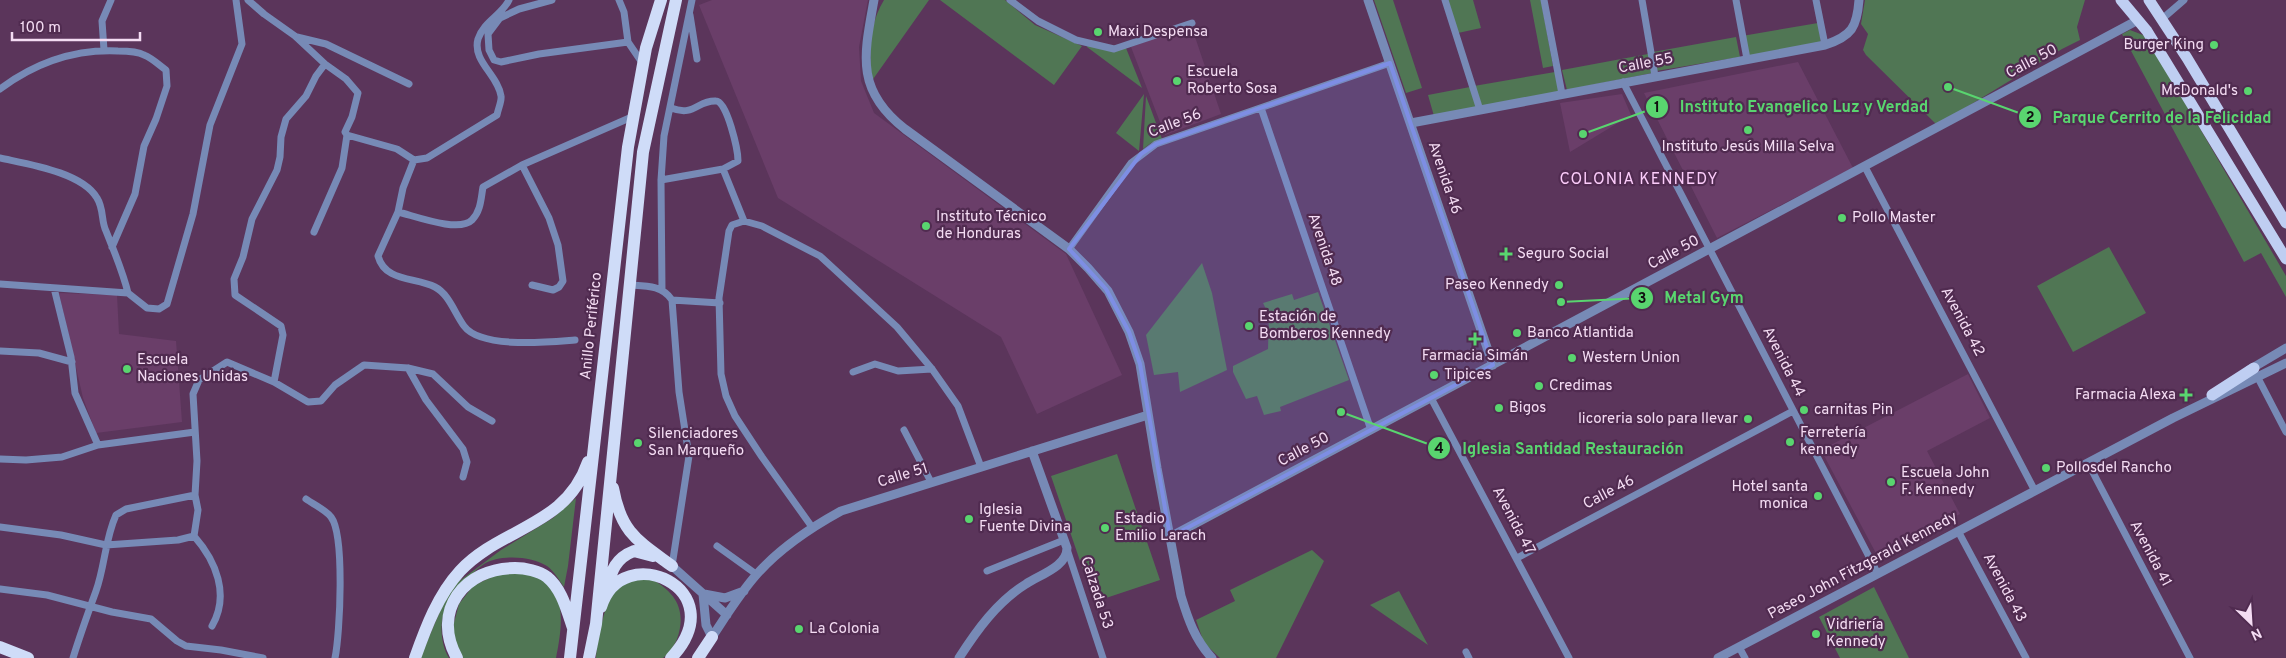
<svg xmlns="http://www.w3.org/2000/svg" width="2286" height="658" font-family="Overpass,sans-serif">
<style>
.built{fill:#6a3e69}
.green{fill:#507654}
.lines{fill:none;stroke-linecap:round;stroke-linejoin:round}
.minor{stroke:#778ab6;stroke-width:7}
.tertiary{stroke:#778ab6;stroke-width:9}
.primary{stroke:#bfcef2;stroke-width:11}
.trunk{stroke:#cfdcf8;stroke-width:12}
.marked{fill:#7e8ee4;fill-opacity:0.2;stroke:#7e8ee4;stroke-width:4;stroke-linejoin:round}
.poi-dot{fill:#59d56f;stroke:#502b50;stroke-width:2}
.labels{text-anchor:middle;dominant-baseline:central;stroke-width:4.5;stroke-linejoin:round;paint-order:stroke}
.poi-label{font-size:15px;fill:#f4dcf3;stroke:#502b50;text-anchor:start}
.street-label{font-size:15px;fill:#f4dcf3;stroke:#502b50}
.neighbourhood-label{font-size:16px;letter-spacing:1px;fill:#fbccfa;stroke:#502b50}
.leader{fill:none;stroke:#59d56f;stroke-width:2}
.callout-dot{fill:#59d56f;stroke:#502b50;stroke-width:2}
.mark-label{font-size:15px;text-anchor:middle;font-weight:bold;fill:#111}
.callout-label{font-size:16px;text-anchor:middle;font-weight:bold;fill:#59d56f;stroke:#502b50;stroke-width:4.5;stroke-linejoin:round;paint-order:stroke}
</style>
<rect width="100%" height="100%" fill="#5b355b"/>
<path class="built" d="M712,0H868L859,47L861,81L874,113L1066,254L1122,375L1037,414L1001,337L778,198L699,5Z
M1191,25L1221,114L1165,135L1131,47Z
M1798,62L1853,168L1717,238L1644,93Z
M1622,94L1631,115L1570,152L1560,103Z
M59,293L117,295L119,334L176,341L182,422L96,433L83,398Z
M1968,374L1990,418L1927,451L1960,514L1878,557L1821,450Z"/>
<path class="green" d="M884,0H929L871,82C870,53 868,26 884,0Z
M940,0H1005L1035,25L1082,46L1054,85Z
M1374,0H1393L1422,88L1406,93Z
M1447,0H1473L1481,28L1458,33Z
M1530,0H1541L1553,66L1543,68Z
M1865,0H2085L2077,27L2080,40L2062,49L1937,125L1866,55L1863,50L1868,34L1861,24Z
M1818,23L1821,43L1745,57L1742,36Z
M2130,30L2143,35L2150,43L2286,276V297L2261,253L2244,262L2122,34Z
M1736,37L1740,57L1656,71L1653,52Z
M1088,44L1126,48L1142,88L1087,47Z
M1648,54L1652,73L1567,90L1562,70Z
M1555,72L1559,92L1482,107L1474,86Z
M1470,87L1477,108L1434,116L1428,95Z
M1144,94L1139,151L1116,133Z
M1146,96L1162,139L1151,143L1143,149Z
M2109,247L2146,313L2073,352L2037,286Z
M1202,263L1212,293L1227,370L1180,392L1178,372L1154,375L1146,335Z
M1318,292L1349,380L1280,407L1281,411L1264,415L1257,396L1246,399L1233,372V366L1268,349L1269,315L1263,303L1292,294L1294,300Z
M1117,454L1160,580L1094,602L1051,476Z
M576,498L568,566L564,587C559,580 554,571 547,566C532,556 500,554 484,564C472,572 450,597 445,610C439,624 441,645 449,658H420L450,588L501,550L553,518Z
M1312,550L1324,561L1276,658H1220L1204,643L1196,620L1235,601L1230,590Z
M504,571C514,573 526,573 535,576C570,587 561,632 556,658H460L452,630L459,604L473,586Z
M651,579C676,592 687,611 677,639C674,646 669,654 663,658H596C597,641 605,599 617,587C625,580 641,579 651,579Z
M1874,587L1909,658H1840L1819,617Z
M1399,591L1428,645L1370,605Z"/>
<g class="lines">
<path class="minor" d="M248,0L264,14L295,36L325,64L346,79L358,93L352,117L345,132L347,135L342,168L314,232
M552,0L519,9L500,18L488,34L489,50L494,60L501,62L539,54L628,42
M619,0L624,12L628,42L643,64
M1010,0L1038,21L1076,40L1114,49L1192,23
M1445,0L1480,110
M1544,0L1562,94
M1642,0L1655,76
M1736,0L1747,59
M1816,0L1825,45
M690,15L697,59
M2162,19L2184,0
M297,37L326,44L409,84
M104,50L102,21L111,0
M1623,82L1878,574
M0,89C35,63 75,49 118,51C126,51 137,51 144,55C152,58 159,65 166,70L167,86L156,119L144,146L135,194L112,247
M1261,108L1371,430
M347,135L397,149L414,160L427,158L497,115C498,109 502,101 501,96C498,75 472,61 478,39C484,21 502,15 509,0
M0,158C27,164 82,172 97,198C104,209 101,221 106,231C114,251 123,272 128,293
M414,160L403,188L398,212L378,256C385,282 415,277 435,287C449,294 455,314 464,326C481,349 548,342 575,340
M522,165L549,218L558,245L563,281L559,287L553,290L532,285
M1865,167L2035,491
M723,169L744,221
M661,180L723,169L738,161C738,150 727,101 716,101C697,100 695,117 671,108
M398,212C415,216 459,233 472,220C481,211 481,198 483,187L522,165L634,116
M1069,249L1131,163L1156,144L1390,63
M0,284L128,293L147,308L159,309L167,304L193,214L210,125L242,44L236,0
M629,285C646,286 662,285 672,300L679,392L689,456L672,566
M54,288L71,357L75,393L98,445
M662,290L661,180L664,136L692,0
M672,300L720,303
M0,351L39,353L72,362
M408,368L426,400L463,449L467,462L463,477
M853,372L875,364L898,371L932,369
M2258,378L2286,432
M274,382L283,335L281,326L235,295L234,279L243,257L252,219L277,170L280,157L281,137L286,119L306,96L316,76L325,64
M1431,398L1569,658
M904,430L931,482
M0,459L26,460L62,457L98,445L195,432
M2088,463L2190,658
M306,499C313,504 326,510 331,517C345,535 340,634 335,658
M0,527L61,535L106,545L178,540L194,536
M812,527L762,457L735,416L726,396L721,374L719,298L729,231L732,225L744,221L762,226L820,256L897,327L932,369L958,406L981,467
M1958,531L2026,658
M717,546L756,574
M1067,549L1103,658
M1517,558L1793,411
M987,571L1064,540
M0,589L47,595L112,612L151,619L177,641L186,646L221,650L263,658
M212,626C230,595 216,561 194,536L198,510L195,495L197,461L193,394L199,380L227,362L274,382L308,402L321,401L335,385L364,365L408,368L433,374L468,407L492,421
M1739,647L1745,658
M1466,652L1469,658
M73,658C80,635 88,613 96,591C105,566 105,539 116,515L126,509L195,495"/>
<path class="tertiary" d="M874,0C864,55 855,90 905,129L1069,249L1088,268L1108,291L1129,332L1140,364L1157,468L1181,596C1188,619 1195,640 1212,658
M1368,0L1493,365
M1411,123L1825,45C1852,36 1857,27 1859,0
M2249,370L2286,348
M1170,537L2138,20
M672,566L727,615
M703,594L706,625L712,637C726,616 740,593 757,574C781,547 810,528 841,511L1148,415
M704,594L725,598L744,591
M959,658C977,630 997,602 1026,584C1039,575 1067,567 1067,548L1032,451
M1718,658L2173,418L2286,363"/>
<path class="primary" d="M2121,0L2147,31L2286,259
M2149,0L2187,58L2286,223
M2212,395L2254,368"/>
<path class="trunk" d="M613,488C621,533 638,541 672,566
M605,594C611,574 613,559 634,551L653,556
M601,607C622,538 736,589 671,658
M0,647L28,658
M415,658C426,627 438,595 460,571C501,527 566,527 588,462
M457,658C431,611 464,568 515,568C525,568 539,571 547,577C562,589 567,611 573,628
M570,658L628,147L646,48L661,0
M589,658L596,624L643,152L676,0
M698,658L712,637"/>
</g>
<path class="marked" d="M1390,63L1493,365L1170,537L1140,364L1129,332L1106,289L1069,249L1141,154L1156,144Z"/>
<g class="poi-dot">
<circle cx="1098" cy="32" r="5"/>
<circle cx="2214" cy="45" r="5"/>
<circle cx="1177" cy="81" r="5"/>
<circle cx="2248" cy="91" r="5"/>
<circle cx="1748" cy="130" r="5"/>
<circle cx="1842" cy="218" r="5"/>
<circle cx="926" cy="226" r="5"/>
<path d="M1503.5 246.5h5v5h5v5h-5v5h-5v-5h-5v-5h5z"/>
<circle cx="1559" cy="285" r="5"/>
<circle cx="1249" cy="326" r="5"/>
<circle cx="1517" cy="333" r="5"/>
<path d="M1472.5 331.5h5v5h5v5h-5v5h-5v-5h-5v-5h5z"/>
<circle cx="1572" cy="358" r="5"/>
<circle cx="127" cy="369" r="5"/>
<circle cx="1434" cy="375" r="5"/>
<circle cx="1539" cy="386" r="5"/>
<path d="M2183.5 387.5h5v5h5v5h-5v5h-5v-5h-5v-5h5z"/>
<circle cx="1499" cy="408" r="5"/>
<circle cx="1804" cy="410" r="5"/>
<circle cx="1748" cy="419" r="5"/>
<circle cx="1790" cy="442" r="5"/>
<circle cx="638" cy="443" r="5"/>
<circle cx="2046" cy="468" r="5"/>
<circle cx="1891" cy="482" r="5"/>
<circle cx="1818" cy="496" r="5"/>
<circle cx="969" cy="519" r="5"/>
<circle cx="1105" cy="528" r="5"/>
<circle cx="799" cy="629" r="5"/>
<circle cx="1816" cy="634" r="5"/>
</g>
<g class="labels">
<g class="poi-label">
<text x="1108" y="32">Maxi Despensa</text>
<text x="2204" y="45" text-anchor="end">Burger King</text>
<text x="1187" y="72">Escuela<tspan x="1187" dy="17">Roberto Sosa</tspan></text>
<text x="2238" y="91" text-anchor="end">McDonald's</text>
<text x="1748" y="147" text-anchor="middle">Instituto Jesús Milla Selva</text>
<text x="936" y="217">Instituto Técnico<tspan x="936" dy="17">de Honduras</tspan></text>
<text x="1852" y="218">Pollo Master</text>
<text x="1517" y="254">Seguro Social</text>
<text x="1549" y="285" text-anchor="end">Paseo Kennedy</text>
<text x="1259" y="317">Estación de<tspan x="1259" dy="17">Bomberos Kennedy</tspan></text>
<text x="1527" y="333">Banco Atlantida</text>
<text x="1475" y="356" text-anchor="middle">Farmacia Simán</text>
<text x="1582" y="358">Western Union</text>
<text x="137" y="360">Escuela<tspan x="137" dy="17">Naciones Unidas</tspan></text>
<text x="1444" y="375">Tipices</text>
<text x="1549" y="386">Credimas</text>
<text x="2176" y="395" text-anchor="end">Farmacia Alexa</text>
<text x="1509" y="408">Bigos</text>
<text x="1814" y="410">carnitas Pin</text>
<text x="1738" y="419" text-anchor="end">licoreria solo para llevar</text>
<text x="1800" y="433">Ferretería<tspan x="1800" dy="17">kennedy</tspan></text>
<text x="648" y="434">Silenciadores<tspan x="648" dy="17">San Marqueño</tspan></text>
<text x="2056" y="468">Pollosdel Rancho</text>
<text x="1901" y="473">Escuela John<tspan x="1901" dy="17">F. Kennedy</tspan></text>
<text x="1808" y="487" text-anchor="end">Hotel santa<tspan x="1808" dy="17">monica</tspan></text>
<text x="979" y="510">Iglesia<tspan x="979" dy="17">Fuente Divina</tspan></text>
<text x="1115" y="519">Estadio<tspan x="1115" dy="17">Emilio Larach</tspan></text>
<text x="1826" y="625">Vidriería<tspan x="1826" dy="17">Kennedy</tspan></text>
<text x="809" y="629">La Colonia</text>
</g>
<g class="street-label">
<text transform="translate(2032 62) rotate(-28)">Calle 50</text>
<text transform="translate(1646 64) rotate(-11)">Calle 55</text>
<text transform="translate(1175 124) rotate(-21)">Calle 56</text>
<text transform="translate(1444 178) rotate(71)">Avenida 46</text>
<text transform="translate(1324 250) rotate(71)">Avenida 48</text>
<text transform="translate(1674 253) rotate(-28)">Calle 50</text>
<text transform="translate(1962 322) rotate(62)">Avenida 42</text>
<text transform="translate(592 326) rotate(-84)">Anillo Periférico</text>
<text transform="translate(1783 362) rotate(63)">Avenida 44</text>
<text transform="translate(1304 450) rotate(-28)">Calle 50</text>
<text transform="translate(903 476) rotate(-17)">Calle 51</text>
<text transform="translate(1609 493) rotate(-28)">Calle 46</text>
<text transform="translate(1513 521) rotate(62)">Avenida 47</text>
<text transform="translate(2150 554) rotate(62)">Avenida 41</text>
<text transform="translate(1863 566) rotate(-28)">Paseo John Fitzgerald Kennedy</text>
<text transform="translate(2004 588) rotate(62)">Avenida 43</text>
<text transform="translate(1096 593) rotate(72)">Calzada 53</text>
</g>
<g class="neighbourhood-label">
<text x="1639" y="180">COLONIA KENNEDY</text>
</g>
</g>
<path class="leader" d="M1583 134L1657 107M1948 87L2030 117M1561 302L1642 298M1341 412L1439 448"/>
<g class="callout-dot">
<circle cx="1583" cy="134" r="5"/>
<circle cx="1948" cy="87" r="5"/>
<circle cx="1561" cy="302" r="5"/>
<circle cx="1341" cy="412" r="5"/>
<circle cx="1657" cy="107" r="12"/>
<circle cx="2030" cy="117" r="12"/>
<circle cx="1642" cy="298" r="12"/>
<circle cx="1439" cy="448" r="12"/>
</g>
<g class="mark-label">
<text x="1657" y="112">1</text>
<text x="2030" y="122">2</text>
<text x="1642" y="303">3</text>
<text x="1439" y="453">4</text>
</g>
<g class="callout-label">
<text x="1804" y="112">Instituto Evangelico Luz y Verdad</text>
<text x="2162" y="123">Parque Cerrito de la Felicidad</text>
<text x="1704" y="303">Metal Gym</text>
<text x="1573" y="454">Iglesia Santidad Restauración</text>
</g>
<g transform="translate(2251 623) rotate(155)" stroke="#502b50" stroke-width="4" paint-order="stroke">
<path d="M0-4L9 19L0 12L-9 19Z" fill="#f4dcf3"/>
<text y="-8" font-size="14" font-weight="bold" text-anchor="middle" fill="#f4dcf3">N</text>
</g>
<path d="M12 32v8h128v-8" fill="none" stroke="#f4dcf3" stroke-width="2.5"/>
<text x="20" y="32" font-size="15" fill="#f4dcf3" stroke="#502b50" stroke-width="4" paint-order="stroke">100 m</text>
</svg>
